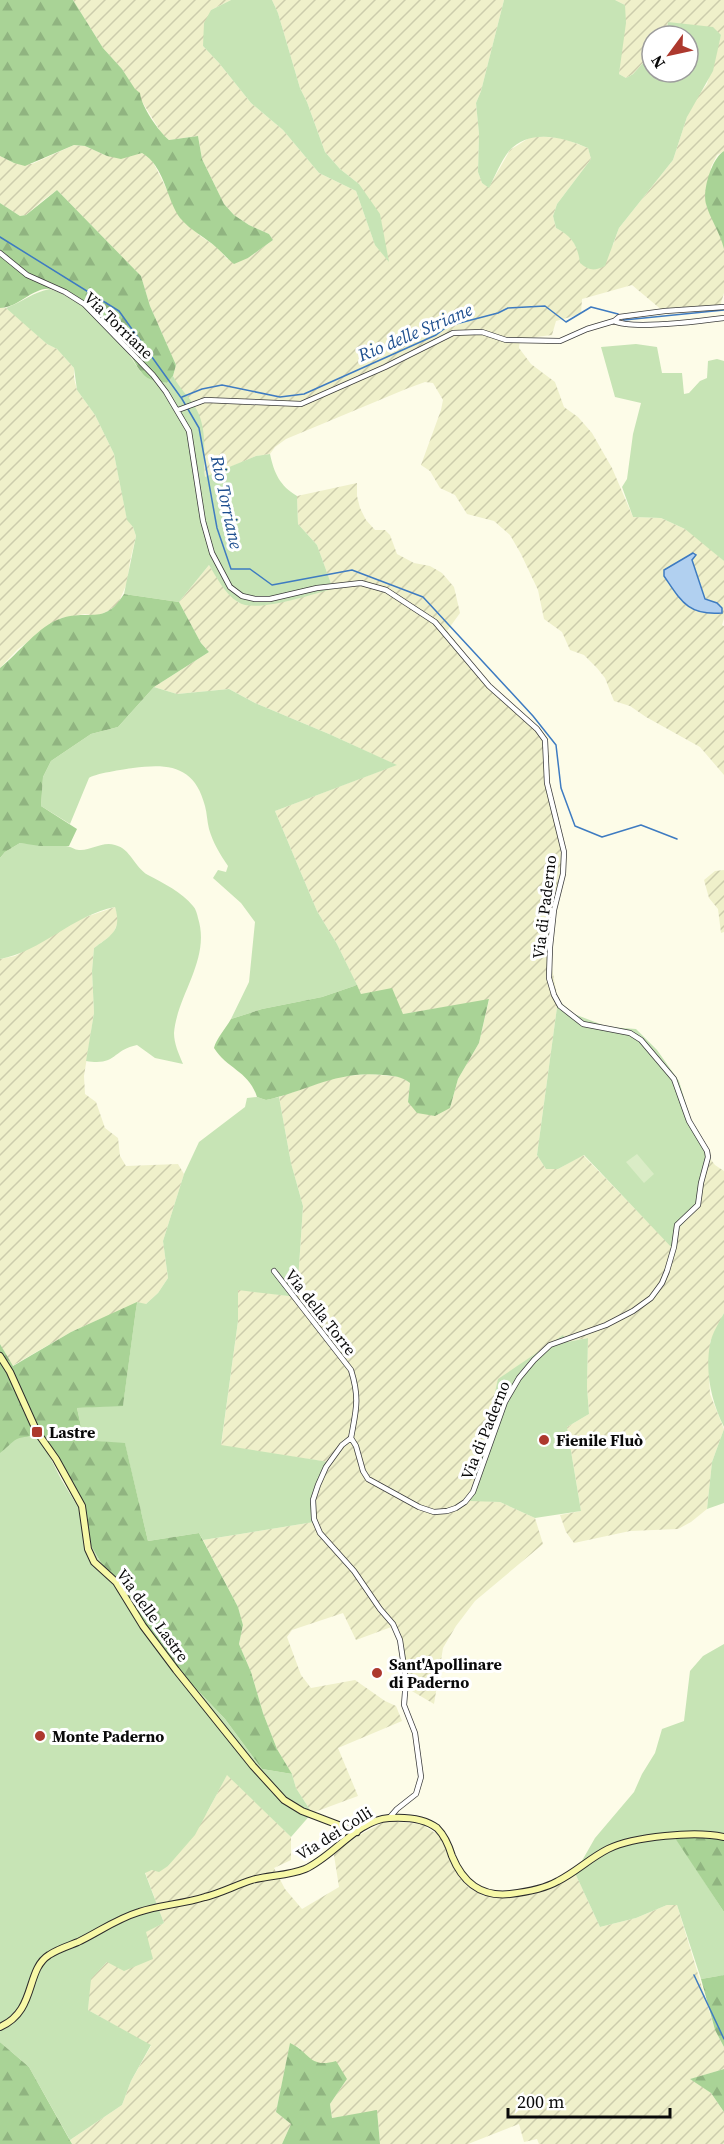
<svg xmlns="http://www.w3.org/2000/svg" width="724" height="2144" font-family="'Source Serif 4',serif">
<style>
.farmland{fill:url(#farmland-furrows)}
.grass{fill:#c7e4b5}
.forest{fill:url(#forest-firs)}
.pitch{fill:#daecc6}
.water{fill:#b1d0f0;stroke:#3e7bc1;stroke-width:1.5}
.lines{fill:none;stroke-linecap:round;stroke-linejoin:round}
.stream{stroke:#3e7bc1;stroke-width:1.5}
.street-casing{stroke:#3c3c3c;stroke-width:6}
.secondary-casing{stroke:#2b2b2b;stroke-width:8}
.street{stroke:#fff;stroke-width:4.5}
.secondary{stroke:#f7f8a7;stroke-width:6}
.poi-dot{fill:#ad392e;stroke:#fff;stroke-width:2}
.labels{text-anchor:middle;dominant-baseline:central;stroke-width:6;stroke-linejoin:round;paint-order:stroke}
.street-label{font-size:16px;fill:#090909;stroke:#fff}
.poi-label{font-size:16px;font-weight:bold;fill:#090909;stroke:#fff;text-anchor:start}
.water-label{font-size:18px;font-style:italic;fill:#1e4f8f;stroke:#fff}
</style>
<defs>
<pattern id="farmland-furrows" width="10" height="10" patternUnits="userSpaceOnUse" patternTransform="scale(1.5)"><rect width="10" height="10" fill="#eff0ca"/><path d="M-1 1l2-2M0 10L10 0M9 11l2-2" fill="none" stroke="#ccccac"/></pattern>
<pattern id="forest-firs" width="22" height="20" patternUnits="userSpaceOnUse" patternTransform="scale(1.5)"><rect width="22" height="20" fill="#a9d396"/><path d="M5 1l3.5 6h-7zM16 11l3.5 6h-7z" fill="#90b480"/></pattern>
</defs>
<rect width="100%" height="100%" fill="#fdfce8"/>
<path class="farmland" d="M73,0H231L211,10L203,46L219,63L251,103L283,130L319,173L356,191L375,245L359,184L340,169L325,152L307,102L300,88L278,13L272,0H504L481,91L476,103L479,134L478,172L482,183L489,187L510,150L532,136L562,138L588,148L591,159L557,204L553,216L556,228L567,234L573,241L579,252L581,263L613,245L619,228L673,160L687,117L693,103L707,84L721,35L668,22L666,36H652V53L633,74L626,78L619,74L625,5L615,0H724V151L717,155L711,167L706,204L721,234L724,249V293L720,306L663,311L632,285L582,299L581,314L556,321L552,335L520,339L519,348L531,364L555,382L564,407L578,417L592,433L612,468L633,517L661,518L685,529L702,541L724,561V618L722,625L724,626V775L700,747L646,717L630,706L614,701L605,678L597,668L584,655L570,650L562,632L544,619L538,590L521,554L510,535L494,521L467,514L455,495L440,488L430,471L421,465L441,410L443,400L433,383L425,382L406,389L286,439L275,447L270,454L256,456L205,478L204,459L186,394L177,385L173,376L176,365L150,306L141,276L57,190L42,201L26,215L20,216L0,203V156L14,163L32,164L74,145L85,146L107,156L142,153L150,157L155,166L174,204L199,235L218,248L227,259L248,258L273,240L269,234L249,225L234,215L224,204L202,159L198,136L169,140L162,134L122,69L103,48Z
M0,308H6L15,314L47,344L57,349L74,368V378L77,390L95,415L114,454L127,519L133,527L136,536L130,561L127,583L118,604L108,611L97,616L85,614L61,618L18,649L0,668Z
M357,483V496L360,508L366,520L375,530H385L390,535L397,554L414,563L430,566L442,573L454,587L460,613L447,631L501,698L532,721L543,737L549,755L551,804L562,844V863L548,947L558,1000L537,1155L546,1169H558L583,1155L673,1248L680,1227L699,1205L708,1156L715,1165L724,1171V1313L710,1342L709,1376L710,1394L724,1429L712,1462L707,1509L691,1522L678,1529L630,1531L574,1543L566,1532L560,1515L581,1511L567,1427L589,1414L587,1387L588,1338L567,1342L471,1500L500,1502L535,1518L543,1544L475,1601L456,1626L443,1648L434,1704L405,1687L403,1641L394,1626L356,1640L343,1613L292,1630L287,1637L301,1675L311,1688L355,1680L385,1701L396,1706L402,1721L338,1748L358,1796L312,1813L296,1788L292,1774L277,1749L263,1713L251,1672L239,1644L243,1625L238,1607L203,1540L314,1522L315,1500L328,1462L221,1446L238,1321L237,1289L297,1297L303,1206L291,1163L279,1097L336,1077L369,1074L401,1077L410,1083L408,1102L450,1108L458,1079L479,1043L489,1000L403,1014L361,994L337,944L317,911L275,811L396,765L329,734L255,703L229,689L177,694L154,687L209,652L201,643L179,602L209,565L226,591L239,603L333,589L317,545L298,524L297,496Z
M724,870V932L721,933L718,909L709,898L704,880L715,871Z
M115,907L119,919L113,934L94,948L92,971L94,1013L84,1076L85,1094L96,1102L105,1128L118,1138L120,1156L126,1166L178,1164L184,1174L163,1241L168,1278L158,1293L146,1304L100,1319L71,1332L12,1366L0,1344V959L15,956L80,919Z
M227,1774L291,1837V1860L274,1868L285,1889L302,1909L339,1887L333,1849L386,1821L421,1824L440,1836L458,1876L469,1888L484,1896L502,1895L556,1885L575,1873L600,1927L636,1918L667,1905H677L715,2030L724,2047V2069L691,2079L711,2093L724,2112V2144H539L537,2139L524,2142L519,2124L468,2144H380L377,2111L332,2118L330,2104L347,2079L323,2065L310,2060L298,2047L290,2044L276,2112L291,2124L282,2144H72L70,2140L122,2105L131,2081L151,2046L88,2010L90,1979L107,1962L145,1932L164,1923L145,1872L168,1866L208,1811Z"/>
<path class="grass" d="M231,0H272L278,13L300,88L307,102L325,152L340,169L359,184L380,214L389,262L375,245L356,191L319,173L283,130L251,103L219,63L203,46L204,23L211,10Z
M504,0H615L625,5L626,23L619,74L626,78L633,74L652,53V72H688V36H666L668,22L713,27L721,35L713,71L687,117L673,160L619,228L605,266C594,271 590,271 580,263C578,246 572,236 556,228L553,216L557,204L591,159L588,148C564,137 529,128 509,151C501,161 495,176 489,188L482,183L478,172L479,134L476,103L481,91Z
M50,289C83,300 106,326 128,353C133,359 138,371 145,375C151,379 160,380 167,383L173,376C179,388 189,396 195,407C208,427 203,454 205,477L256,456L270,454C274,473 280,486 297,496L298,524L317,545L333,589C312,594 255,614 238,602C225,594 217,578 209,565L179,602L124,594L136,536L133,527L127,520L114,454L95,415L77,390L74,368L57,349L47,344L6,308C22,302 33,292 50,289Z
M636,344L657,347L662,373H682L684,394L689,393L700,381L707,378L708,361L717,359L724,361V561L685,529L661,518L633,517L622,487L627,479L633,434L641,403L615,397L601,347Z
M154,687L177,694L229,689L255,703L329,734L397,765L275,811L317,911L337,944L357,985L322,997L262,1009L231,1019L249,982L255,922L241,903L213,878L218,870L226,872L228,866C220,854 213,843 209,829C207,821 207,813 205,806C195,766 169,763 133,768C125,769 93,774 89,778L70,824L41,806L43,777L51,761L91,734L118,727Z
M20,843C36,845 51,844 66,846C70,846 75,850 79,850C91,851 102,841 115,845C131,849 134,867 148,875C163,883 182,892 193,906C196,909 197,914 198,918C211,959 177,995 174,1033C174,1044 179,1054 183,1064L155,1058L137,1045C112,1050 117,1066 86,1061L94,1013L92,971L94,948C112,935 122,930 115,907C73,915 41,952 0,959V858L5,852Z
M558,1000L574,1014L608,1027L636,1029L657,1050L679,1081L691,1121L708,1156L699,1205L680,1227L673,1249L584,1155L558,1169H546L537,1155Z
M257,1097L266,1100L279,1097L291,1163L303,1206L297,1297L238,1290V1321L221,1445L329,1462L317,1484L314,1522L203,1540L199,1533L148,1541L125,1444L84,1440L77,1408L123,1405L137,1302L146,1304L158,1293L168,1278L163,1241L184,1174L199,1142L245,1107L247,1098Z
M724,1313V1427C711,1401 705,1372 710,1344C712,1333 719,1323 724,1313Z
M563,1335L567,1342L588,1338L587,1387L589,1414L567,1427L581,1511L535,1518L500,1502L470,1501L498,1379Z
M0,1371L37,1431L61,1479L78,1507L87,1539L103,1566L129,1598L168,1659L225,1719L262,1769L292,1774L296,1788L312,1813L291,1837L227,1775L195,1835L168,1866L159,1872L152,1870L145,1873L164,1923L146,1932L153,1959L124,1971L107,1962L91,1979L88,2010L151,2045L131,2081L122,2105L70,2140L29,2067L0,2042Z
M724,1429V1503L707,1509L712,1462Z
M724,1644V1840L709,1837L676,1838L724,1912V1975L701,1979L677,1905H667L636,1918L600,1927L575,1873L595,1838L634,1792L642,1774L655,1753L662,1729L684,1721L690,1671L703,1656Z"/>
<path class="forest" d="M0,0H73L103,48L122,69L135,89L140,93C141,106 159,132 169,140L198,136L202,159L224,204L234,215L249,225L269,234L273,240L248,258L234,264C227,259 223,253 217,248C205,237 191,231 180,218C166,199 165,166 142,153L121,159L107,156L85,146L74,145L25,166L14,163L0,156Z
M724,151V249C720,232 710,219 706,204C702,190 712,158 724,151Z
M57,190L141,276L150,306L176,365L173,376L167,383C159,381 151,381 145,376C138,370 134,360 129,353C111,331 80,294 51,289C34,286 20,307 0,308V203L20,216L26,215Z
M124,594L179,602L201,643L209,652L154,687L118,727L91,734L51,761L43,777L41,806L77,829L69,846H40L20,843L5,852L0,858V668C19,653 38,626 62,618C90,609 104,626 124,594Z
M357,985L361,994L392,988L403,1014L489,999L479,1043L458,1079L450,1108L435,1116L417,1113L408,1102L410,1083C401,1076 394,1076 383,1075C337,1070 308,1091 266,1100L257,1097C249,1071 227,1069 214,1048C216,1039 226,1028 231,1019L262,1009L322,997Z
M137,1302L123,1406L77,1408L84,1440L125,1443L148,1541L199,1533L238,1607L243,1625L239,1644L251,1672L263,1713L277,1749L292,1774L262,1769L225,1719L168,1659L129,1598L103,1566L87,1539L78,1507L37,1432C30,1438 24,1436 17,1439C11,1442 6,1449 0,1453V1344L13,1366L71,1332Z
M709,1837L724,1840V1912L675,1838Z
M724,1975V2047L715,2030L701,1979Z
M0,2042L29,2067L72,2144H0Z
M290,2043C310,2052 309,2069 336,2061L347,2079L330,2104L332,2118L377,2110L380,2144H282L291,2124L276,2112Z
M724,2069V2112L711,2093L690,2079Z"/>
<path class="pitch" d="M637,1154L654,1174L644,1183L626,1162Z"/>
<path class="water" d="M693,553L696,555L692,560L705,599L717,603L722,608V613C688,616 681,601 664,576V570Z"/>
<g class="lines">
<path class="stream" d="M0,237L119,311L182,399L199,428L217,528L231,569H250L272,585L352,570L423,597L533,716L556,745L561,788L575,826L602,837L641,825L677,839
M182,397L202,389L222,385L280,397L304,394L436,335L448,326L498,313L508,308L545,306L566,322L591,307L618,314L624,320L724,310
M694,1975L724,2039"/>
<defs>
<path id="street" d="M0,253L27,275L65,292L84,304L153,375L166,392L189,431L203,521L212,553L230,587L242,596L255,599H270L317,588L361,583L386,590L435,622L489,686L537,729L545,740L547,783L564,852L563,874L554,910L550,947L549,978L554,995L560,1006L583,1024L630,1033L641,1040L674,1079L689,1121L707,1151L708,1157L701,1183L698,1205L677,1225L674,1247L667,1271L662,1283L651,1298L633,1311L606,1325L550,1345L534,1360L519,1378L505,1402L473,1492L465,1502L456,1508L447,1511L434,1512L419,1507L368,1479L363,1471L356,1446L351,1438L342,1445L326,1467L318,1485L313,1500L314,1519L320,1533L354,1571L380,1609L393,1624L400,1640L406,1680L404,1705L415,1733L421,1777L416,1794L397,1809L390,1817
M614,321C632,330 701,321 724,318
M178,410L205,400L301,404L385,367L453,333L482,332L506,340L560,341L587,329L614,321L619,317L665,311L724,307
M274,1271L351,1370C360,1399 356,1410 351,1438"/>
<path id="secondary" d="M0,1356L10,1372L37,1432L56,1459L82,1506L88,1549L94,1562L116,1582L143,1626L176,1670L253,1766L284,1800L302,1811L357,1832
M0,2027C37,2011 25,1970 49,1955C58,1949 68,1946 78,1942C99,1932 116,1919 139,1912C160,1905 183,1904 205,1897C221,1893 236,1885 252,1880C269,1875 288,1876 305,1869C333,1857 357,1820 389,1818C405,1817 424,1818 437,1828C445,1836 449,1846 452,1856C463,1883 481,1897 510,1894C527,1892 544,1889 558,1881C576,1872 590,1858 608,1849C634,1836 696,1831 724,1837"/>
</defs>
<use href="#street" class="street-casing"/>
<use href="#secondary" class="secondary-casing"/>
<use href="#street" class="street"/>
<use href="#secondary" class="secondary"/>
</g>
<g class="poi-dot">
<rect x="31" y="1426" width="12" height="12" rx="3"/>
<circle cx="544" cy="1440" r="6"/>
<circle cx="377" cy="1673" r="6"/>
<circle cx="40" cy="1736" r="6"/>
</g>
<g class="labels">
<g class="street-label">
<text transform="translate(119 325) rotate(44)">Via Torriane</text>
<text transform="translate(544 907) rotate(-83)">Via di Paderno</text>
<text transform="translate(321 1312) rotate(52)">Via della Torre</text>
<text transform="translate(485 1430) rotate(-68)">Via di Paderno</text>
<text transform="translate(153 1615) rotate(54)">Via delle Lastre</text>
<text transform="translate(334 1833) rotate(-32)">Via dei Colli</text>
</g>
<g class="poi-label">
<text x="49" y="1432">Lastre</text>
<text x="556" y="1440">Fienile Fluò</text>
<text x="389" y="1664">Sant'Apollinare<tspan x="389" dy="18">di Paderno</tspan></text>
<text x="52" y="1736">Monte Paderno</text>
</g>
<g class="water-label">
<text transform="translate(415 332) rotate(-23)">Rio delle Striane</text>
<text transform="translate(227 502) rotate(78)">Rio Torriane</text>
</g>
</g>
<g transform="translate(670 54) rotate(237)"><circle r="28" fill="#ffffff" stroke="#9d9d9d" stroke-width="1.5"/>
<path d="M0-4.5L10 22L0 15L-10 22Z" fill="#ad392e"/>
<text y="-9" font-size="16" font-weight="bold" text-anchor="middle" fill="#090909">N</text>
</g>
<path d="M508 2108v9h162v-9" fill="none" stroke="#090909" stroke-width="3"/>
<text x="517" y="2108" font-size="18" fill="#090909" stroke="#ffffff" stroke-width="4.5" paint-order="stroke">200 m</text>
</svg>
